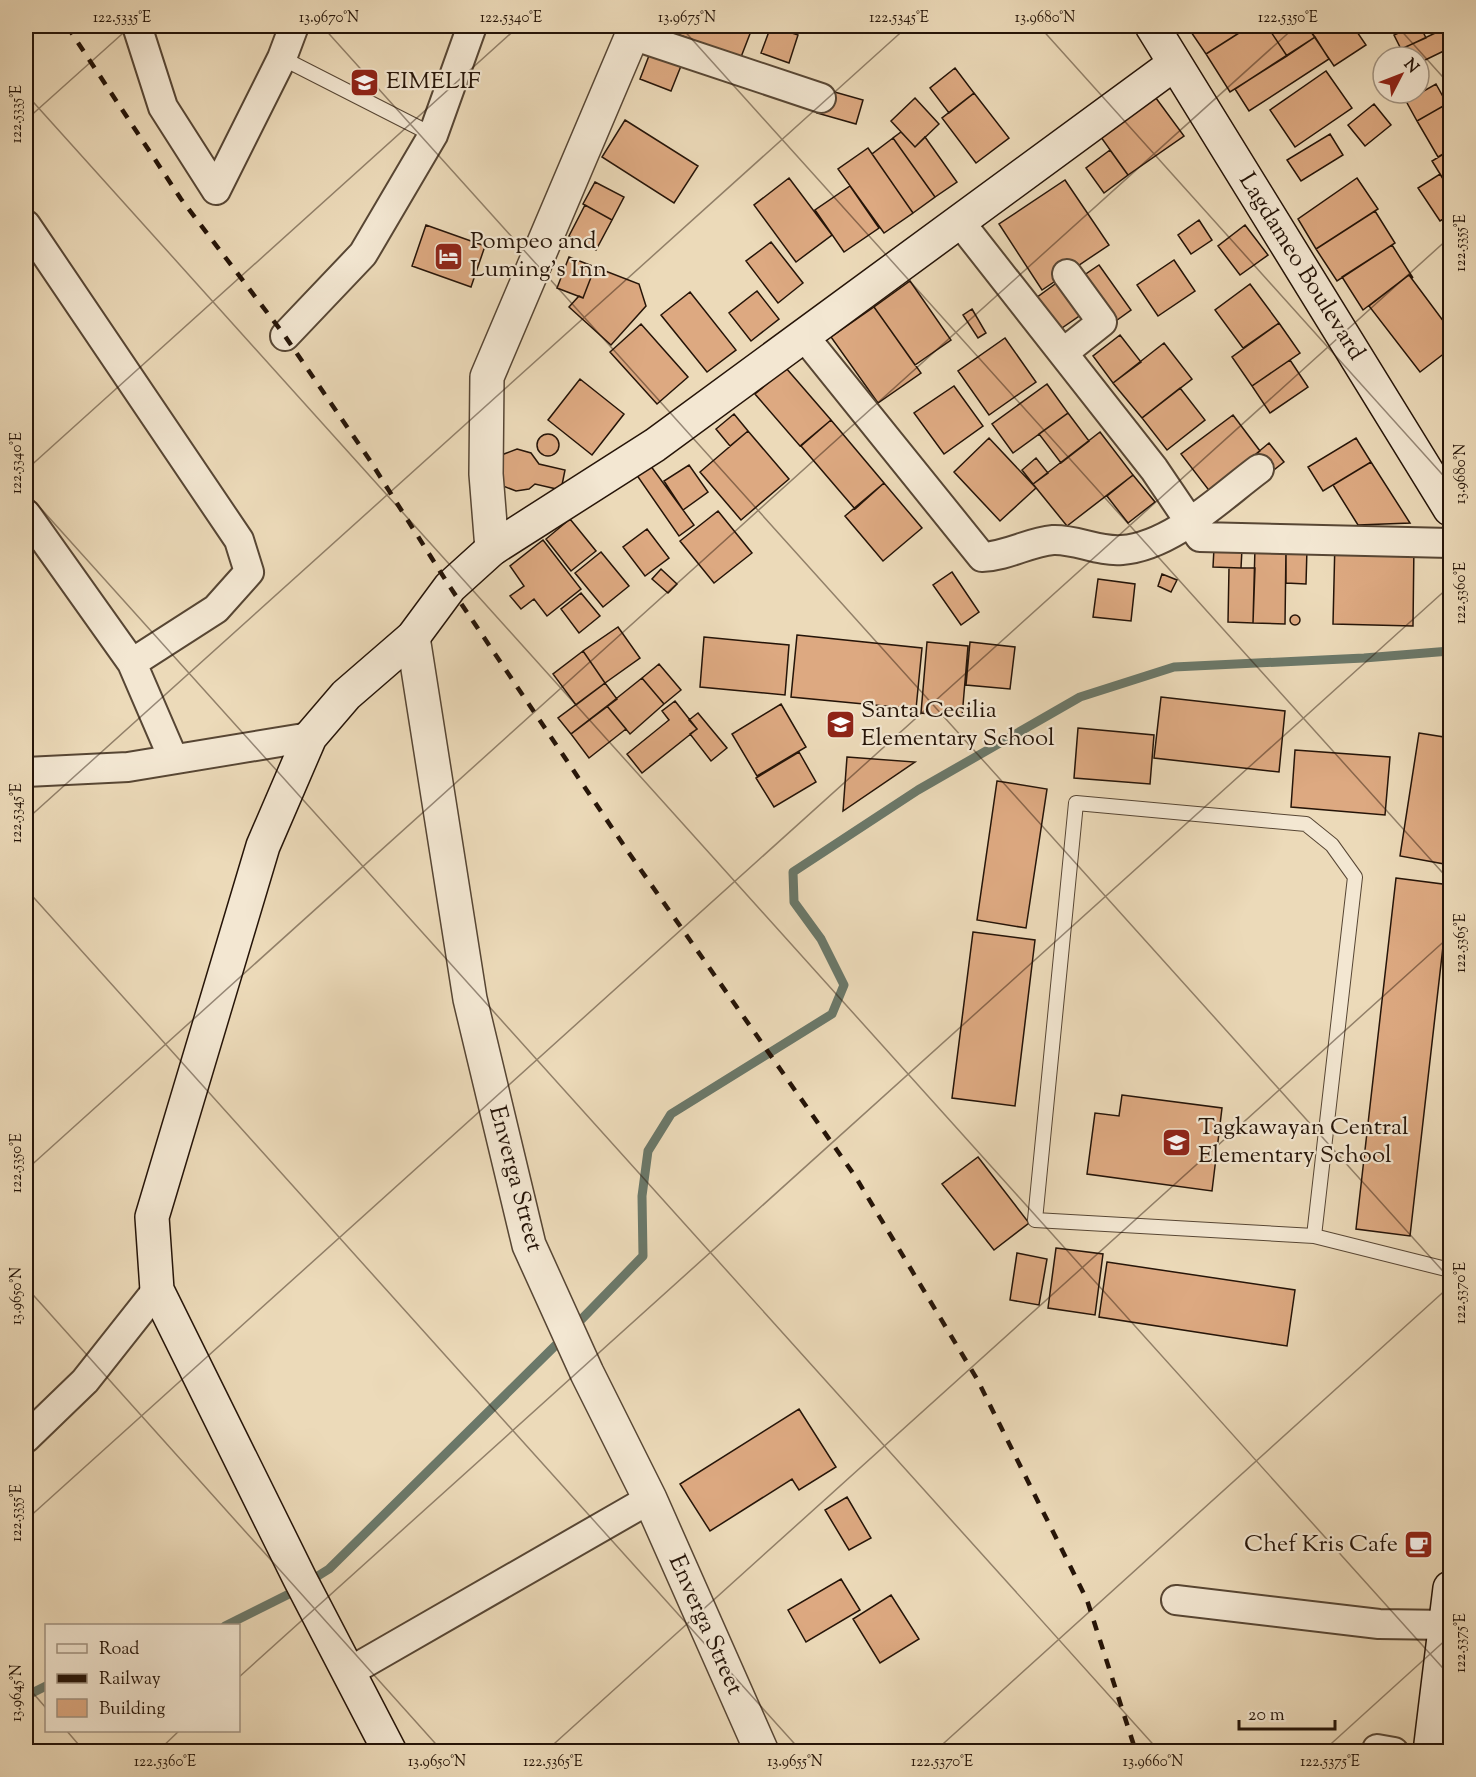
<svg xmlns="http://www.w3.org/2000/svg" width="1476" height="1777" font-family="'Sorts Mill Goudy',serif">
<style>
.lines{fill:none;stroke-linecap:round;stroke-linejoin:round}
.stream{stroke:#6b7869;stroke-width:9}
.building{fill:#dda981;stroke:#251408;stroke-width:1.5}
.service-casing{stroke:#574634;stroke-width:16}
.minor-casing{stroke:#574634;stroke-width:32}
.tertiary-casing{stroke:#574634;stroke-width:36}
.secondary-casing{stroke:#251408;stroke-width:36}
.service{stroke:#f3e7d2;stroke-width:14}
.minor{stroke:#f3e7d2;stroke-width:28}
.tertiary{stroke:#f3e7d2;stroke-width:33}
.secondary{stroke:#f3e7d2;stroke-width:33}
.rail{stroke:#251408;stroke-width:4.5;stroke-dasharray:10 10;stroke-linecap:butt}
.ticks{fill:none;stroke:#251408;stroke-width:1.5;stroke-opacity:0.45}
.labels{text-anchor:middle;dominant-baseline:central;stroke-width:4.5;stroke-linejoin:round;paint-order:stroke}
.poi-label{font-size:24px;fill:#251408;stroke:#f3e7d2;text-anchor:start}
.street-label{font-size:24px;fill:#251408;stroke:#f3e7d2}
.neatline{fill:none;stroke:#251408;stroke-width:2}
.ticks-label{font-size:15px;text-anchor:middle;fill:#251408}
</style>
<rect width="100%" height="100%" fill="#ecdab9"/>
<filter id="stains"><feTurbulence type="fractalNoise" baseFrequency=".00333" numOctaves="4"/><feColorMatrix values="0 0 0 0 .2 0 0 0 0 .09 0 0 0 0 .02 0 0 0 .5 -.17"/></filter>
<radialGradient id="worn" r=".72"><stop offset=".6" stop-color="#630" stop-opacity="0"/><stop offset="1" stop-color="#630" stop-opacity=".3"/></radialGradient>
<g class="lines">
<path class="stream" d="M574,1327L643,1256L642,1196L648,1151L671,1114L832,1014L844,985L821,939L794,902L793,872L918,790L1080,697L1174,667L1364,658L1450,651
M225,1626L289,1594L329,1569L564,1337
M26,1696L46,1686"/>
</g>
<path class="building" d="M673,26H753L741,57L671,32Z
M771,26L798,35L789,63L761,53Z
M1187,26H1250L1206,54Z
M1250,26H1267L1287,56L1230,92L1206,54Z
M1267,26H1307L1315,37L1287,56Z
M1307,26H1353L1366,45L1334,66Z
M1414,26H1420L1426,38L1401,49L1394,35Z
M1450,26V48L1419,63V57H1395L1393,53Z
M1315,37L1329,59L1249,111L1235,89Z
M650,53L681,66L671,91L640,79Z
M955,68L974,93L949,113L930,88Z
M1326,71L1352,108L1295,147L1270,110Z
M1436,84L1447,104L1417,121L1406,101Z
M824,89L863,100L856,124L817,113Z
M974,93L1009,138L976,163L942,118Z
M1153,94L1184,136L1128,175L1098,133Z
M915,98L939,124L915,147L891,121Z
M1450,102V150L1438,157L1417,121Z
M1374,104L1391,125L1365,146L1348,125Z
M625,120L698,166L674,203L602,157Z
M901,132L915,147L925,137L957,182L935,197L893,138Z
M1330,134L1343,155L1301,181L1287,160Z
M893,138L935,197L913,213L872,154Z
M868,148L913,213L884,233L838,169Z
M1110,150L1128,175L1104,193L1086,168Z
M1450,150V190L1432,161Z
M1440,174L1450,190V215L1440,221L1418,188Z
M789,178L832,235L796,262L754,205Z
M1357,178L1378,209L1316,249L1298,219Z
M1065,180L1109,245L1042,290L999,224Z
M595,182L624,197L612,220L583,204Z
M850,186L879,228L844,252L815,210Z
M585,205L612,220L596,250L569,236Z
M1375,211L1395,243L1337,281L1316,249Z
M1199,220L1212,240L1191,254L1178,235Z
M426,225L485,246L471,287L412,266Z
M1245,225L1268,255L1240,275L1218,246Z
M771,242L803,283L778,303L746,261Z
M1392,245L1413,278L1409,275L1363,310L1342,277Z
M569,257L595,267L583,298L557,288Z
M1174,260L1195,291L1158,316L1137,285Z
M1099,265L1131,310L1113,323L1080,278Z
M595,267L639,284L646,306L611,345L569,307L579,296L583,298Z
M1409,275L1450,330V349L1420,372L1369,306Z
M1062,279L1085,312L1059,330L1036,298Z
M910,281L951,340L915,365L874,307Z
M1250,284L1279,323L1243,348L1215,310Z
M757,291L779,319L751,341L729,313Z
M690,292L736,350L707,372L661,315Z
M874,307L921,373L878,403L831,337Z
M972,309L986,333L978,338L963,315Z
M1279,323L1300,353L1252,386L1232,357Z
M641,324L688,377L657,404L610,352Z
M1120,335L1141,362L1113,383L1093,356Z
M1005,338L1036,382L989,415L958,371Z
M1164,343L1192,379L1142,418L1113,383Z
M1290,360L1308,387L1270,413L1252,386Z
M786,368L831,420L800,446L755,394Z
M580,379L624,414L592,455L548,420Z
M1047,384L1068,413L1013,453L992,424Z
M954,386L983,426L944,454L914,413Z
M1180,388L1205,420L1167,450L1142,418Z
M1068,413L1089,441L1061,463L1039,434Z
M734,414L748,431L730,446L716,429Z
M1233,415L1260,451L1211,493L1181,454Z
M831,420L884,483L855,509L801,446Z
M748,431L789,479L741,520L700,472Z
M1100,432L1133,475L1067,526L1033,484Z
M537 445a11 11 0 1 1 22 0a11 11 0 1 1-22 0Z
M989,438L1036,488L1000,521L954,472Z
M1356,438L1371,462L1323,491L1308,467Z
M1269,443L1284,462L1265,477L1251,458Z
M517,449L531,453L539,464L565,470L561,490L535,484L529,489L516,491L503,486L499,459L504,454Z
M1036,458L1048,473L1033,484L1022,470Z
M1371,462L1410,523L1358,525L1333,485Z
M650,465L694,525L679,536L636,474Z
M689,465L708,492L683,510L664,481Z
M1133,475L1155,502L1128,523L1107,496Z
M884,483L922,528L883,561L845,516Z
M718,511L752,553L714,583L680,541Z
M570,519L596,551L571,571L546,539Z
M647,529L669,558L645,576L623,547Z
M543,540L581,589L547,616L534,599L521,609L510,596L524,586L510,566Z
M1335,540L1414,542L1413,626L1333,624Z
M1255,547L1286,548L1285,624L1253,623Z
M1214,548L1242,549L1241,568L1213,567Z
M1286,548H1307L1306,584L1286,583Z
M601,552L629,586L603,607L575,573Z
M1229,568H1255L1253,623L1228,622Z
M661,569L677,584L668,593L652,579Z
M952,572L979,612L961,625L933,585Z
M1162,574L1177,580L1171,592L1158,586Z
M1098,579L1135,584L1131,621L1093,617Z
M581,593L600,616L579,633L561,609Z
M1290 620a5 5 0 1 1 10 0a5 5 0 1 1-10 0Z
M618,627L640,658L605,683L583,651Z
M797,635L922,648L916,709L791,697Z
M704,637L789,645L785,695L700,687Z
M927,642L968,646L962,717L921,713Z
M970,642L1015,647L1010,689L966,685Z
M583,651L605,683L576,705L553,674Z
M659,664L681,690L664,704L642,678Z
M642,678L664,704L630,734L607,706Z
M605,683L617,699L571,734L558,718Z
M1161,697L1285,711L1279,772L1154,758Z
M675,701L697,729L642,773L627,754L669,720L662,711Z
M781,704L806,747L757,776L732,734Z
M607,706L626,729L589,758L571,734Z
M698,713L727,748L711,761L690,734L697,729L689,720Z
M1078,728L1154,735L1150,784L1074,778Z
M1419,733L1450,738V865L1400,856Z
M1295,750L1390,757L1385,815L1291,807Z
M799,752L816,782L774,807L756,778Z
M847,757L915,762L843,811Z
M997,781L1047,789L1026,928L977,920Z
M1396,878L1450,885L1410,1236L1356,1229Z
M973,932L1035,940L1015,1106L952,1098Z
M1122,1095L1222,1108L1212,1191L1087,1174L1095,1113L1119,1116Z
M978,1157L1029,1223L994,1250L942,1184Z
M1056,1248L1103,1254L1095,1315L1048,1308Z
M1017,1253L1047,1259L1039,1305L1010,1300Z
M1107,1262L1295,1290L1287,1346L1099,1317Z
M799,1409L836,1467L799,1490L792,1479L710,1531L680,1484Z
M847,1497L871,1538L849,1550L825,1510Z
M841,1579L860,1610L806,1642L788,1610Z
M891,1595L919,1639L880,1663L853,1619Z"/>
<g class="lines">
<defs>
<path id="service" d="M282,58L433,135
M1314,1236L1355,877L1332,845L1306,824L1076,803L1035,1220L1314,1236L1450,1270"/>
<path id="minor" d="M137,26L163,107L216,190
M632,35L821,98
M216,190L282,58L294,26
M959,221L1154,469L1200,537L1450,543
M26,225L239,540L249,572L216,609L132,663
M803,335L982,557C1008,556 1029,542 1053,540C1076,539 1098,552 1122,550C1172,546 1220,498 1259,469
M285,336L363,254L433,135L472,26
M1063,353L1102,322L1067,274
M26,514L132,663L173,758
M26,772L128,767L310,737
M26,1438L85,1381L157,1290
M1176,1600L1379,1624L1450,1625
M349,1672L650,1499
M1377,1749L1394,1752"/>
<path id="tertiary" d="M492,549L486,474L487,377L636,26
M413,637L470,999L529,1245L587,1373L650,1499L762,1752"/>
<path id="secondary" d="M1152,26L1450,509
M390,1752L300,1579L157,1290L152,1217L263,846L310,737L346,695L413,637L450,587L492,549L655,445L1174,64
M1430,1752L1450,1588"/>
</defs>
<use href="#service" class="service-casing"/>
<use href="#minor" class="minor-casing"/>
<use href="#tertiary" class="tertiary-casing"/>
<use href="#secondary" class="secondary-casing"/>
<use href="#service" class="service"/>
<use href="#minor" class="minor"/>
<use href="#tertiary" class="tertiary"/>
<use href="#secondary" class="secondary"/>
<path class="rail" d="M67,26L181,199L285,336L369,459L450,587L629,853L855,1176L977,1379L1087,1600L1136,1752"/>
</g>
<path class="ticks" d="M322,26L1450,1279M680,26L1450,881M1039,26L1450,483M1397,26L1450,85M26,94L1450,1676M26,120L131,26M26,470L519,26M26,492L1160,1752M26,820L908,26M26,889L802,1752M26,1170L1296,26M26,1287L443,1752M26,1520L1450,237M238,1678L1450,586M26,1685L46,1708M66,1730L85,1752M157,1752L180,1730M545,1752L1450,936M934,1752L1450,1286M1322,1752L1450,1636"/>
<defs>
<symbol id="school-square" viewBox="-11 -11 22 22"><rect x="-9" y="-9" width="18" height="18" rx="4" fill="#8f2418" stroke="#f3e7d2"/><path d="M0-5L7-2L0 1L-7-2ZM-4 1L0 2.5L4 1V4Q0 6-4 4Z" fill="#fff"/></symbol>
<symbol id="hotel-square" viewBox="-11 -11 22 22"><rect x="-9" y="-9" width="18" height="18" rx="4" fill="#8f2418" stroke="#f3e7d2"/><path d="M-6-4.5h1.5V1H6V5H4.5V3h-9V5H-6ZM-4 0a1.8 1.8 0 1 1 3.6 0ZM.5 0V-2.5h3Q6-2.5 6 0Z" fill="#fff"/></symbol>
<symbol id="cafe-square" viewBox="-11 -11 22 22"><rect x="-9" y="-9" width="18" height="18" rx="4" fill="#8f2418" stroke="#f3e7d2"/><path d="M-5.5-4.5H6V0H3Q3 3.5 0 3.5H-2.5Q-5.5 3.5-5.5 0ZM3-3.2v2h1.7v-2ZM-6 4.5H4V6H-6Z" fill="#fff"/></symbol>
</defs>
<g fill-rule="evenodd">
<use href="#school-square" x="348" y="66" width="33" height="33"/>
<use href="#hotel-square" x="432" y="240" width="33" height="33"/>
<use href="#school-square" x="824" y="708" width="33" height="33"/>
<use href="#school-square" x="1160" y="1126" width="33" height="33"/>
<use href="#cafe-square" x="1402" y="1528" width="33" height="33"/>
</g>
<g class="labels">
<g class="poi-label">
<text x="386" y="82">EIMELIF</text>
<text x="470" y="242">Pompeo and<tspan x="470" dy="28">Luming's Inn</tspan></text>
<text x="861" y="711">Santa Cecilia<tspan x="861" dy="28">Elementary School</tspan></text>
<text x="1198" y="1128">Tagkawayan Central<tspan x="1198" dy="28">Elementary School</tspan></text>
<text x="1398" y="1545" text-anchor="end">Chef Kris Cafe</text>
</g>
<g class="street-label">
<text transform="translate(1301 267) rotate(58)">Lagdameo Boulevard</text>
<text transform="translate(515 1179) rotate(75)">Enverga Street</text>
<text transform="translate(705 1625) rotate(66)">Enverga Street</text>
</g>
</g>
<rect width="1476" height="1777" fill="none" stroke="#ecdab9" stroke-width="66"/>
<rect x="45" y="1624" width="195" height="108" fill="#f3e7d2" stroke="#a19381" stroke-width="1.5"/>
<rect x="57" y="1644" width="30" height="9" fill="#f3e7d2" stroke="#a19381" stroke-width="1.5"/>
<text x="99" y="1654" font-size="18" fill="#251408">Road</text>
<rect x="57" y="1674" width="30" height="9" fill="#251408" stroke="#a19381" stroke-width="1.5"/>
<text x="99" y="1684" font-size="18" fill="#251408">Railway</text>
<rect x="57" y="1699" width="30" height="18" fill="#dda981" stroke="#a19381" stroke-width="1.5"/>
<text x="99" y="1714" font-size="18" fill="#251408">Building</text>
<g transform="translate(1401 75) rotate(48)"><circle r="28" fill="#f3e7d2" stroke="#a19381" stroke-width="1.5"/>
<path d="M0-4.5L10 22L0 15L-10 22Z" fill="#8f2418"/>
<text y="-9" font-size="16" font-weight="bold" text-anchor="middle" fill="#251408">N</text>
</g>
<path d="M1239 1720v9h96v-9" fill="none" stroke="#251408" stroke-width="3"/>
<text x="1248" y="1720" font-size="18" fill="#251408" stroke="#f3e7d2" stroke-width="4.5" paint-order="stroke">20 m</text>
<rect x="33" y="33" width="1410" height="1711" class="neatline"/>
<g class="ticks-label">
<text x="122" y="22">122.5335°E</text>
<text x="329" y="22">13.9670°N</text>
<text x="511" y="22">122.5340°E</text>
<text x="687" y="22">13.9675°N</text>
<text x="899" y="22">122.5345°E</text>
<text x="1045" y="22">13.9680°N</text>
<text x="1288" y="22">122.5350°E</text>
<text transform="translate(16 114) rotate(-90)" y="5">122.5335°E</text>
<text transform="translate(1460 243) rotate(-90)" y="5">122.5355°E</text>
<text transform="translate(16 463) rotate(-90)" y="5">122.5340°E</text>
<text transform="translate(1460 474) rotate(-90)" y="5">13.9680°N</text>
<text transform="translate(1460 593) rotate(-90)" y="5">122.5360°E</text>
<text transform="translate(16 813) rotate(-90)" y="5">122.5345°E</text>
<text transform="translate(1460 943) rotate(-90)" y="5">122.5365°E</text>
<text transform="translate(16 1163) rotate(-90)" y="5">122.5350°E</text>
<text transform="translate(1460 1293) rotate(-90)" y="5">122.5370°E</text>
<text transform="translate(16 1296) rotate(-90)" y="5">13.9650°N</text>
<text transform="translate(16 1513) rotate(-90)" y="5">122.5355°E</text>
<text transform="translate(1460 1643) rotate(-90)" y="5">122.5375°E</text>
<text transform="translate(16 1693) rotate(-90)" y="5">13.9645°N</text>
<text x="165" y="1766">122.5360°E</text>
<text x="437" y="1766">13.9650°N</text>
<text x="553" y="1766">122.5365°E</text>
<text x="795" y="1766">13.9655°N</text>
<text x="942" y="1766">122.5370°E</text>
<text x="1153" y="1766">13.9660°N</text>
<text x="1330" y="1766">122.5375°E</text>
</g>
<rect width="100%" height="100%" filter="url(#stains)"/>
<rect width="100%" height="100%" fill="url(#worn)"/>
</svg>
